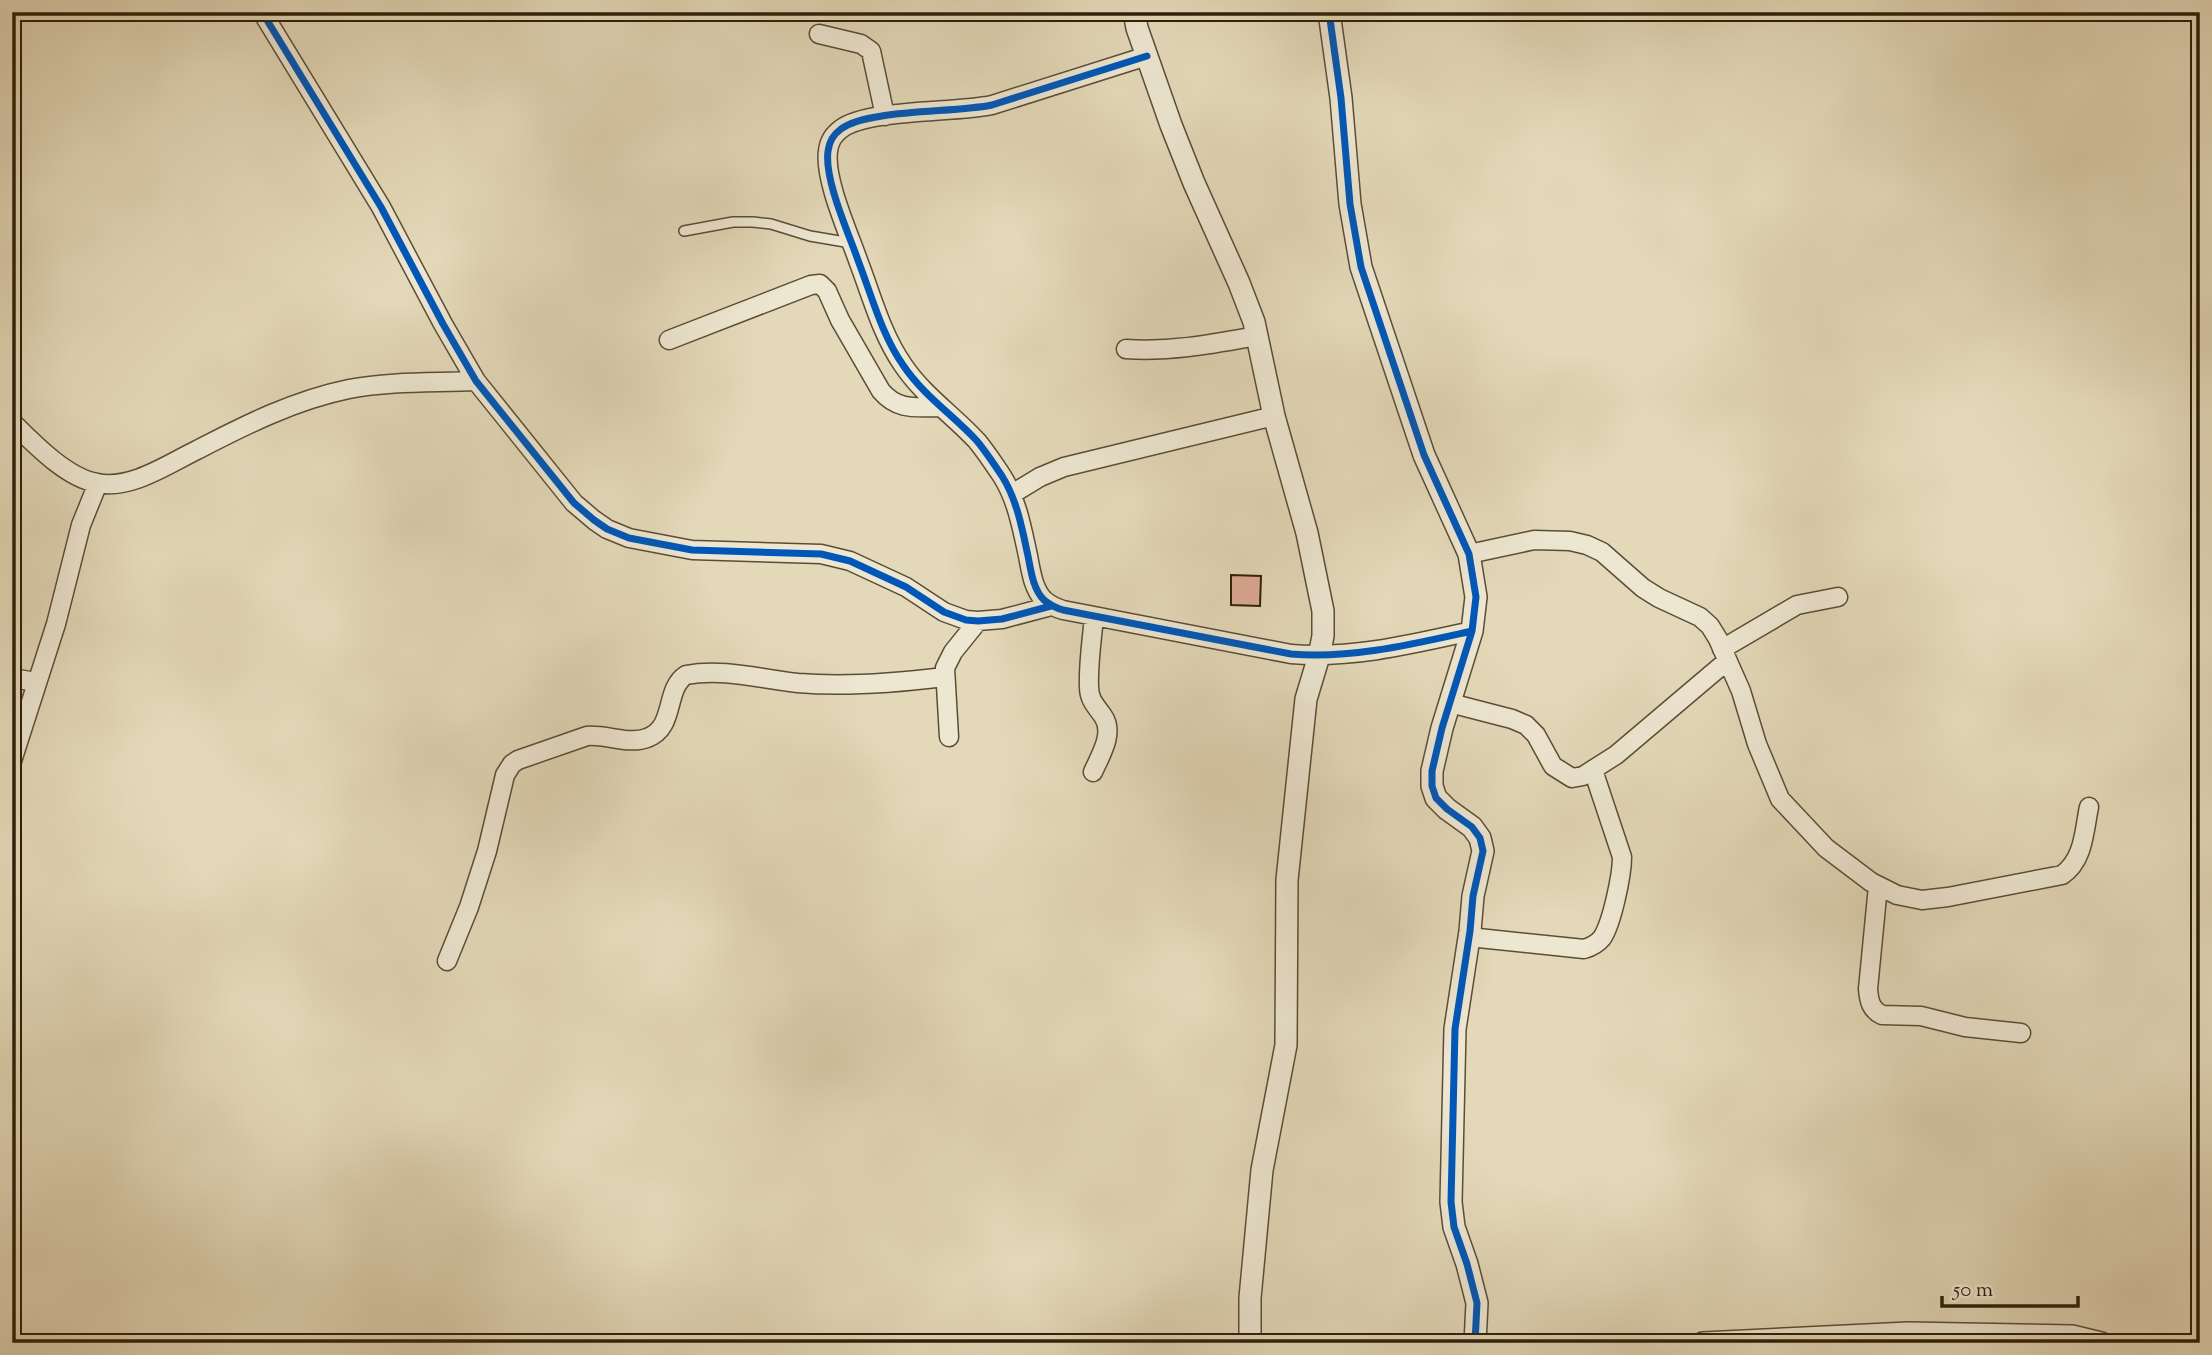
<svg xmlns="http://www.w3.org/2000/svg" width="2212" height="1355" font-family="'Sorts Mill Goudy',serif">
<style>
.building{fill:#dfaa96;stroke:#2e1f09;stroke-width:2}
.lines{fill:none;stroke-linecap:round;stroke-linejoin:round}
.service-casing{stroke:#5b4d35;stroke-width:12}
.minor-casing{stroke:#5b4d35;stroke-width:21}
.tertiary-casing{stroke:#5b4d35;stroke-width:24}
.service{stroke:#ede6d1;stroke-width:9}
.minor{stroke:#ede6d1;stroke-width:18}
.tertiary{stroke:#ede6d1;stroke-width:21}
.cycleway-casing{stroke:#ede6d1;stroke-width:11}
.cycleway{stroke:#0057b8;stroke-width:7}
</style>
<rect width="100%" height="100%" fill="#e3d8b8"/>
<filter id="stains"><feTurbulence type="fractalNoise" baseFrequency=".00286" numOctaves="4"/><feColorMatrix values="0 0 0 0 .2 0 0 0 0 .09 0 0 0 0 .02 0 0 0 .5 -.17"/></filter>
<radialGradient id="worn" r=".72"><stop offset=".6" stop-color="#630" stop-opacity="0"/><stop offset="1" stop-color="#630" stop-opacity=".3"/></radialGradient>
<path class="building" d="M1231,575L1261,576L1260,606L1231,605Z"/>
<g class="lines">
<defs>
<path id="service" d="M684,231L733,222H753L771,224L810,236L851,243"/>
<path id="minor" d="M262,12L381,207L443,324L476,381L574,503L594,520L607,529L629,538L692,550L821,554L850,561L906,587L944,612L966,620L978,621L1002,619L1051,606
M819,34L861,44L871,51L885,116
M1147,56L992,105C955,113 867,109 841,129C834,134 829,142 828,151C824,180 849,234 859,263C872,297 882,335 903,365C923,395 953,415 977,441C986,452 994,464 1002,476C1017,500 1022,528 1028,556C1031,571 1033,589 1044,600C1050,605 1056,608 1063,610L1291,654C1352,659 1413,644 1472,631
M669,340L811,285L820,284L827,291L840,320L881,391C898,411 916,407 941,407
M1126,349C1171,352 1212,344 1257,336
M12,422C34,444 67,478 97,483C131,490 168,464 197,450C245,425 295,400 349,389C391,381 434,383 476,381
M1012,494L1040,477L1064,467L1274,416
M1469,554L1534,540L1570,541L1587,545L1602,552L1643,588L1659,598L1700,617L1710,626L1718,639L1741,691L1757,744L1780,799L1826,848L1871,882L1897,895L1922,900L1948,897L2062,875C2084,860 2084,831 2089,807
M1722,649L1797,605L1838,597
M12,678L36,682
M1450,703L1512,719L1526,725L1536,735L1553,766L1572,778L1583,776L1616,755L1727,661
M949,737L945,668L953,652L978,621
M12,761L56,624L81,525L98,483
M1093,772C1100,756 1115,733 1103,716C1096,706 1089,700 1089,687C1088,664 1092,640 1094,616
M1878,886L1868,989C1869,1001 1871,1010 1882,1015L1921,1016L1965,1027L2021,1033
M1469,937L1584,949C1591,947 1597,944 1602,938C1612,923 1622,875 1622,857L1593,770
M447,961L469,907L487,851L505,775L512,764L518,760L587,736C606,734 629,745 647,738C676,728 664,689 686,675C723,668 761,679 798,683C846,687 896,683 944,677"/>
<path id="tertiary" d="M1134,12L1137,28L1171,125L1194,183L1239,283L1254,322L1274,416L1307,533L1323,611V636L1319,656L1306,699L1287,880L1286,1045L1262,1170L1250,1298V1343
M1329,12L1341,98L1350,204L1361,267L1424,455L1469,554L1476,597L1472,631L1442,728L1432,771V786L1436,798L1447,809L1472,827L1480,838L1483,851L1473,896L1470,931L1455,1029L1451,1202L1454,1227L1467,1264L1477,1303L1475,1343
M1703,1343L1908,1333L2072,1336L2101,1343"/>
</defs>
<use href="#service" class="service-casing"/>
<use href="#minor" class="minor-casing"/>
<use href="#tertiary" class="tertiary-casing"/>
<use href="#service" class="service"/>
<use href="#minor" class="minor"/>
<use href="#tertiary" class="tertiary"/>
<defs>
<path id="cycleway" d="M262,12L381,207L443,324L476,381L574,503L594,520L607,529L629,538L692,550L821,554L850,561L906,587L944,612L966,620L978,621L1002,619L1051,606
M1329,12L1341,98L1350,204L1361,267L1424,455L1469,554L1476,597L1472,631L1442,728L1432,771V786L1436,798L1447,809L1472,827L1480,838L1483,851L1473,896L1470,931L1455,1029L1451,1202L1454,1227L1467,1264L1477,1303L1475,1343
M1147,56L992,105C955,113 867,109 841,129C834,134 829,142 828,151C824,180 849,234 859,263C872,297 882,335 903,365C923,395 953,415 977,441C986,452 994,464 1002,476C1017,500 1022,528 1028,556C1031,571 1033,589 1044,600C1050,605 1056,608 1063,610L1291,654C1352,659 1413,644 1472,631"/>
</defs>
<use href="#cycleway" class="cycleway-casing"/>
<use href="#cycleway" class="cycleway"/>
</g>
<rect width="2212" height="1355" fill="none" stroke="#e3d8b8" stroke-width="42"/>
<rect x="14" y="14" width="2184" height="1327" fill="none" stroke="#2e1f09" stroke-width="3.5"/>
<rect x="21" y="21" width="2170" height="1313" fill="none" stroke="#2e1f09" stroke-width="2"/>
<path d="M1942 1296v10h136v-10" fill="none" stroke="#2e1f09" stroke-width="3.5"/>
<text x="1953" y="1296" font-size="21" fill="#2e1f09" stroke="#ede6d1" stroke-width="5" paint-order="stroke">50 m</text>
<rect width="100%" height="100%" filter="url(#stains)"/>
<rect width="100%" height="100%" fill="url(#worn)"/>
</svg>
